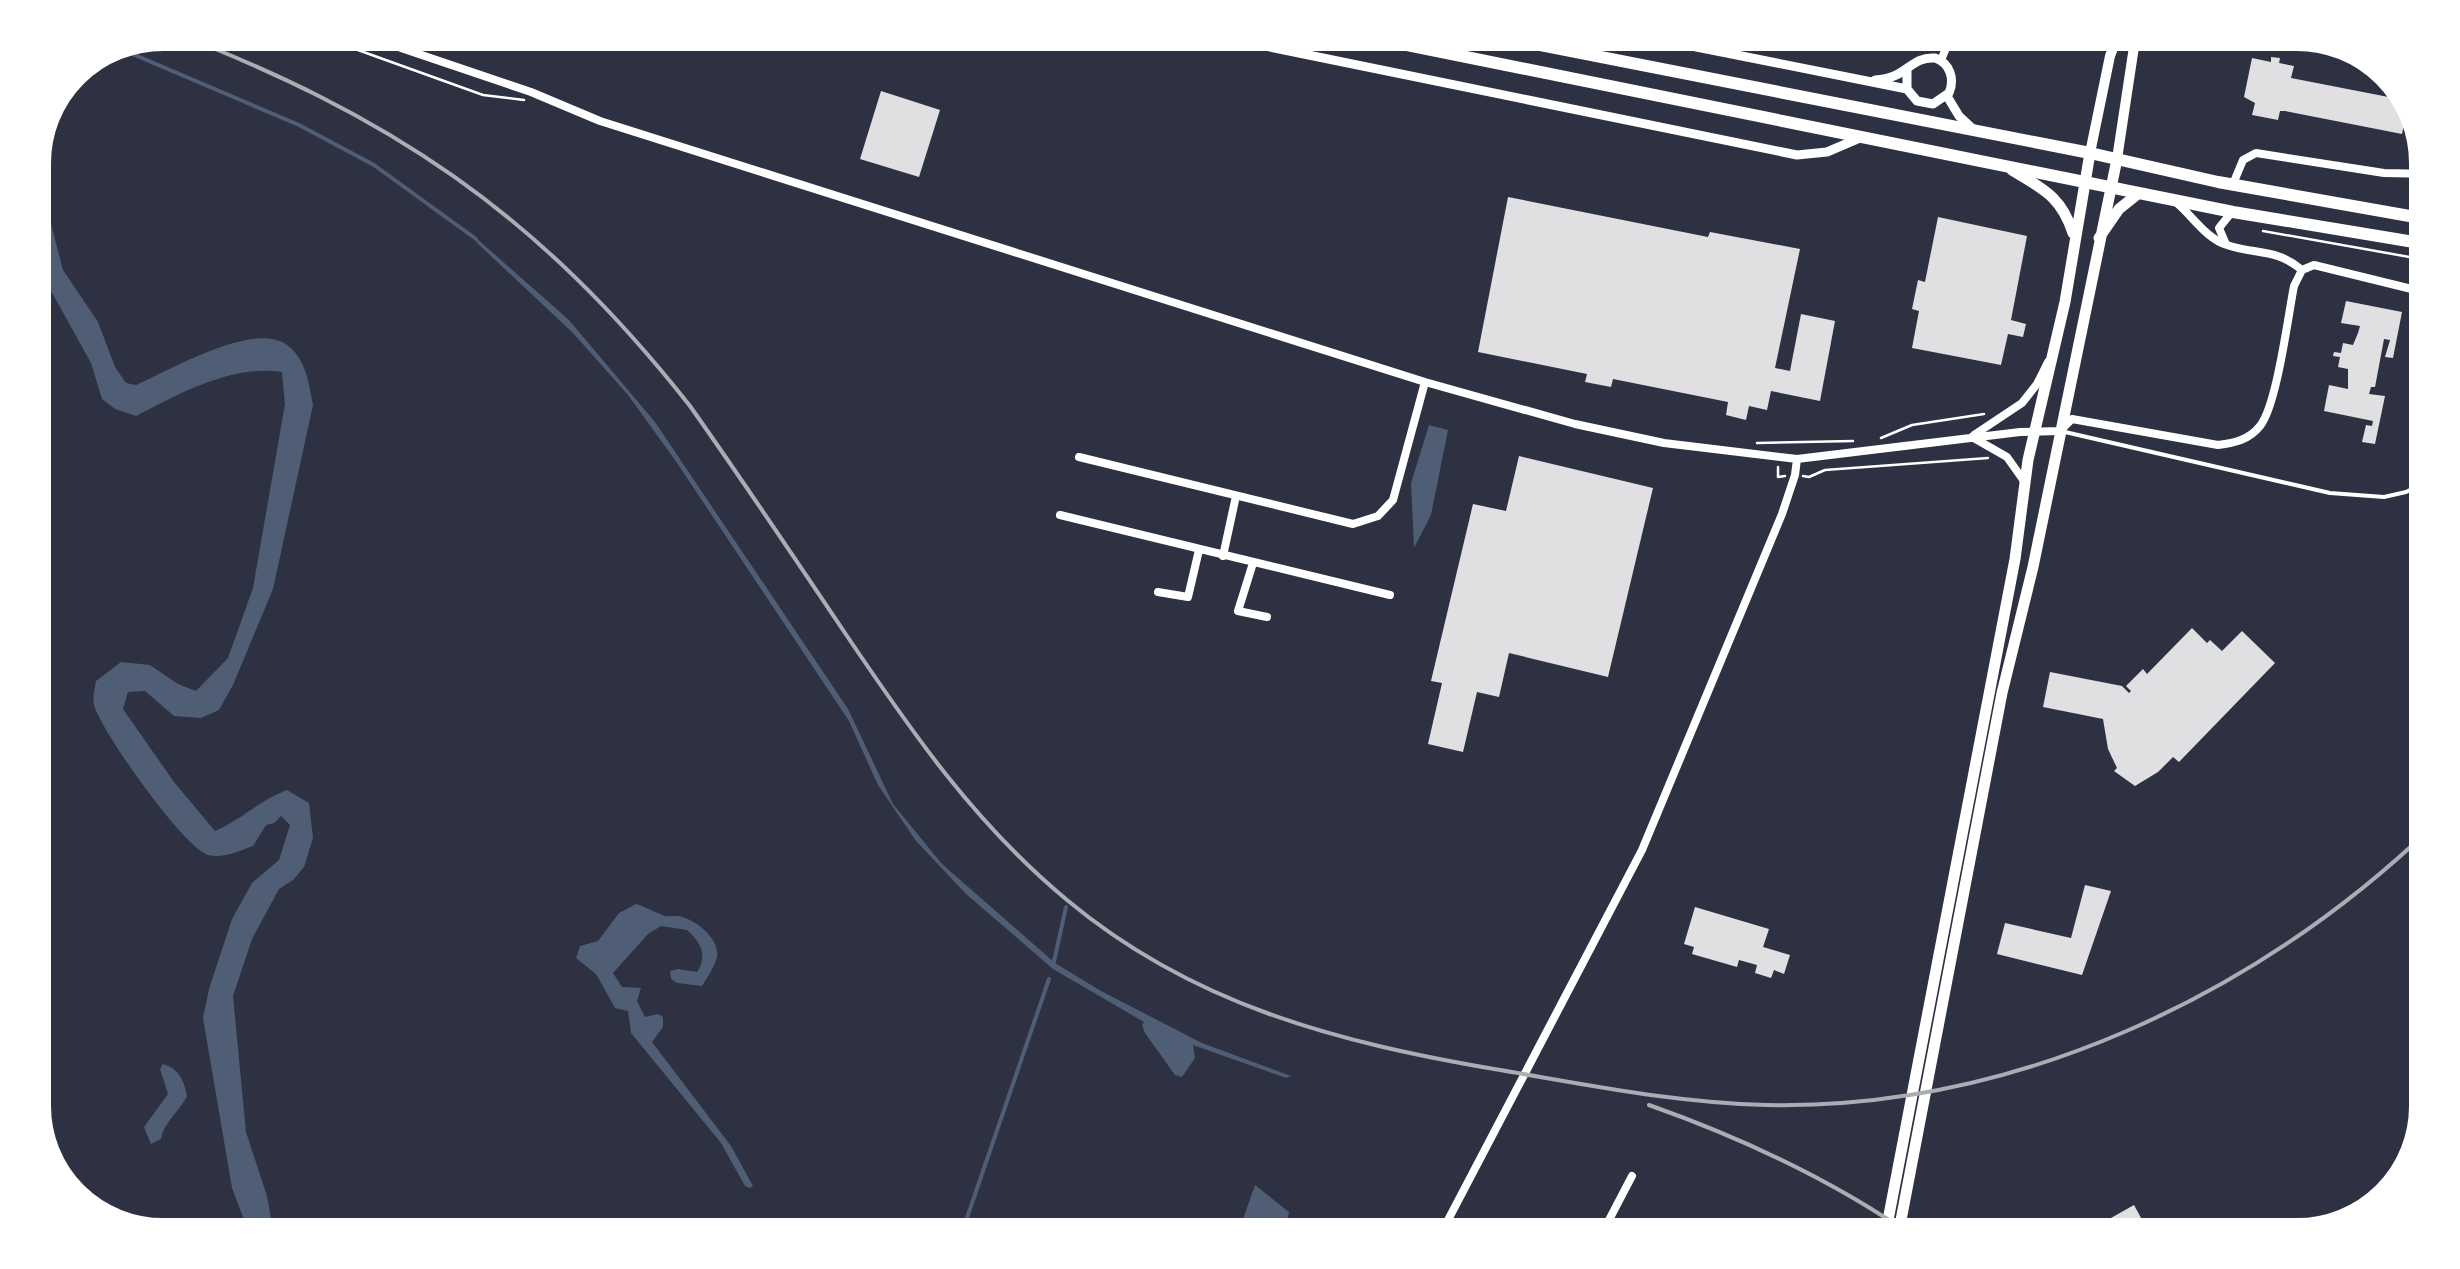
<svg xmlns="http://www.w3.org/2000/svg" width="2460" height="1269" font-family="'Roboto Condensed',sans-serif">
<style>
.water{fill:#4f5d75}
.lines{fill:none;stroke-linecap:round;stroke-linejoin:round}
.stream{stroke:#4f5d75;stroke-width:4}
.building{fill:#e0e0e3}
.path{stroke:#fff;stroke-width:2.5}
.service{stroke:#fff;stroke-width:4}
.minor{stroke:#fff;stroke-width:8}
.tertiary{stroke:#fff;stroke-width:9}
.secondary{stroke:#fff;stroke-width:10}
.primary{stroke:#fff;stroke-width:11}
.trunk{stroke:#fff;stroke-width:12}
.rail{stroke:#abadb3;stroke-width:4}
.rim{fill:none;stroke:#fff;stroke-width:12}
</style>
<rect width="100%" height="100%" fill="#2d3142"/>
<path class="water" d="M28,164L50,220L63,270L98,322L115,367L126,383L136,385C168,371 251,323 284,343C305,355 309,383 313,405L273,589L233,685L219,710L201,718L174,716L145,691L128,692L123,709L174,782L215,831C241,820 260,800 287,790L309,803L313,838L304,867L293,880L279,889L252,939L233,996L246,1132L267,1196L275,1241H252L232,1188L203,1018L209,989L232,919L252,883L279,860L290,825L281,816L274,823L266,825L253,846C239,851 223,859 208,855C183,847 101,731 94,705C92,698 95,688 96,681L121,662L150,665L178,684L196,691L228,658L253,588L285,404L282,372C232,364 179,394 136,416L115,409L102,399L91,363L29,251Z
M475,237L569,320L655,422L848,709L893,804L942,864L1055,963L1101,991L1202,1043L1291,1076L1286,1078L1193,1045L1195,1058L1182,1077L1175,1075L1145,1033L1142,1025L1144,1022L1053,969L966,894L916,841L878,785L849,721L675,460L628,395L573,333L477,243Z
M1429,425L1448,430L1431,515L1414,548L1411,483Z
M636,904C646,907 656,913 665,916C671,917 676,915 682,917C697,921 720,939 717,957C715,966 707,978 702,986L677,983L671,979L670,971L678,969L697,972C708,955 701,943 687,930L661,926L648,934L613,973L622,987L641,988L637,1001L645,1017L658,1014L663,1017V1027L652,1042L731,1146L753,1186L750,1188L745,1186L721,1143L631,1033L628,1011L615,1008L596,974L576,958L580,946L598,941L619,913Z
M163,1064C179,1069 184,1080 187,1096C179,1112 164,1122 161,1139L151,1144L144,1127L168,1094L160,1069Z
M1255,1185L1289,1212L1282,1241L1236,1239Z"/>
<g class="lines">
<path class="stream" d="M116,47L299,125L374,165L476,239
M1053,966L1066,907
M959,1241L1049,979"/>
</g>
<path class="building" d="M2271,57L2280,58L2279,63L2294,66L2291,78L2409,101L2402,134L2285,111H2280L2278,120L2252,115L2255,103L2244,97L2252,58L2271,62Z
M881,91L940,110L919,177L860,159Z
M1508,197L1708,237L1710,232L1800,249L1775,368L1790,371L1801,314L1835,321L1820,401L1771,391L1767,410L1749,406L1746,420L1726,415L1728,402L1613,379L1611,387L1585,382L1587,374L1478,352Z
M1938,217L2027,236L2011,320L2026,324L2023,337L2008,334L2001,365L1912,348L1919,311L1912,309L1918,280L1925,282Z
M2346,301L2402,312L2393,358L2385,357L2390,340L2384,339L2375,387H2371L2369,394L2385,396L2375,444L2362,442L2366,425L2372,426L2373,421L2324,411L2329,385L2348,389V369L2338,367L2340,357L2333,356L2334,352L2341,353L2343,343L2353,345L2358,333L2360,326L2341,323Z
M1519,456L1653,488L1608,677L1509,653L1499,697L1477,692L1463,752L1428,744L1442,683L1431,681L1473,504L1506,511Z
M2192,628L2207,643L2210,640L2222,651L2242,631L2275,663L2179,762L2173,757L2158,772L2135,786L2114,771L2117,768L2108,749L2103,719L2043,707L2050,672L2122,686L2129,693L2131,691L2126,686L2143,669L2147,674Z
M2085,885L2111,891L2082,975L1997,954L2005,923L2071,938Z
M1695,907L1769,929L1763,947L1790,955L1784,974L1774,970L1771,978L1755,973L1757,965L1739,960L1737,967L1692,954L1694,947L1684,944Z
M2134,1205L2146,1227L2121,1241H2070Z"/>
<g class="lines">
<path class="path" d="M294,27L483,95L524,100
M2263,231L2432,261
M1881,438L1912,425L1984,414
M1757,443L1853,441
M1778,467V477L1785,476
M1803,476L1809,477L1825,470L1988,458"/>
<path class="service" d="M2065,432L2330,493L2384,497L2406,492L2432,479"/>
<path class="minor" d="M379,27L386,37L401,48L531,92L600,121L1425,382L1575,424L1664,443L1797,459L2020,432L2060,431L2072,419L2218,445C2234,443 2249,440 2260,426C2277,405 2288,316 2294,286L2302,270
M1941,60L1955,27
M2233,184L2243,160L2256,153L2384,173L2432,174
M2178,204C2193,217 2207,239 2227,245C2256,255 2276,248 2302,270
M2225,242L2219,228L2231,213
M2302,270L2314,265L2432,294
M1974,435L2022,403L2037,384L2048,362
M1972,437L2007,457L2024,481
M1079,457L1353,524L1378,516L1393,500L1425,382
M1060,515L1390,595
M1223,556L1236,496
M1253,563L1238,611L1267,617
M1158,592L1188,597L1199,550
M1437,1241L1642,850L1782,514L1795,475L1797,459
M1598,1241L1632,1176"/>
<path class="tertiary" d="M1172,27L1797,155L1827,152L1862,137
M1596,27L1907,89
M1875,80C1907,79 1910,56 1935,58C1950,63 1955,79 1949,93L1933,104L1917,101L1907,89V71
M1947,96L1959,116L1973,129"/>
<path class="secondary" d="M2090,153L2110,56L2121,27
M2117,159L2137,27"/>
<path class="primary" d="M2012,170C2043,189 2061,196 2073,233
M2099,238L2119,209L2139,193
M1884,1241L2015,559L2028,460L2065,302L2090,153
M1897,1241L2002,693L2033,567L2117,159"/>
<path class="trunk" d="M1318,27L2233,212L2432,245
M1448,27L2090,153L2218,182L2432,220"/>
<path class="rail" d="M162,28C390,114 538,213 690,406C743,481 794,557 845,633C911,731 975,824 1067,900C1193,1005 1337,1042 1494,1069C1584,1084 1674,1103 1766,1105C2015,1110 2255,996 2432,827
M1649,1105C1745,1139 1837,1182 1920,1241"/>
</g>
<path d="M0 0H2460V1269H0ZM163 45H2297A118 118 0 0 1 2415 163V1106A118 118 0 0 1 2297 1224H163A118 118 0 0 1 45 1106V163A118 118 0 0 1 163 45Z" fill="#fff" fill-rule="evenodd"/>
<path class="rim" d="M163 45H2297A118 118 0 0 1 2415 163V1106A118 118 0 0 1 2297 1224H163A118 118 0 0 1 45 1106V163A118 118 0 0 1 163 45Z"/>
</svg>
